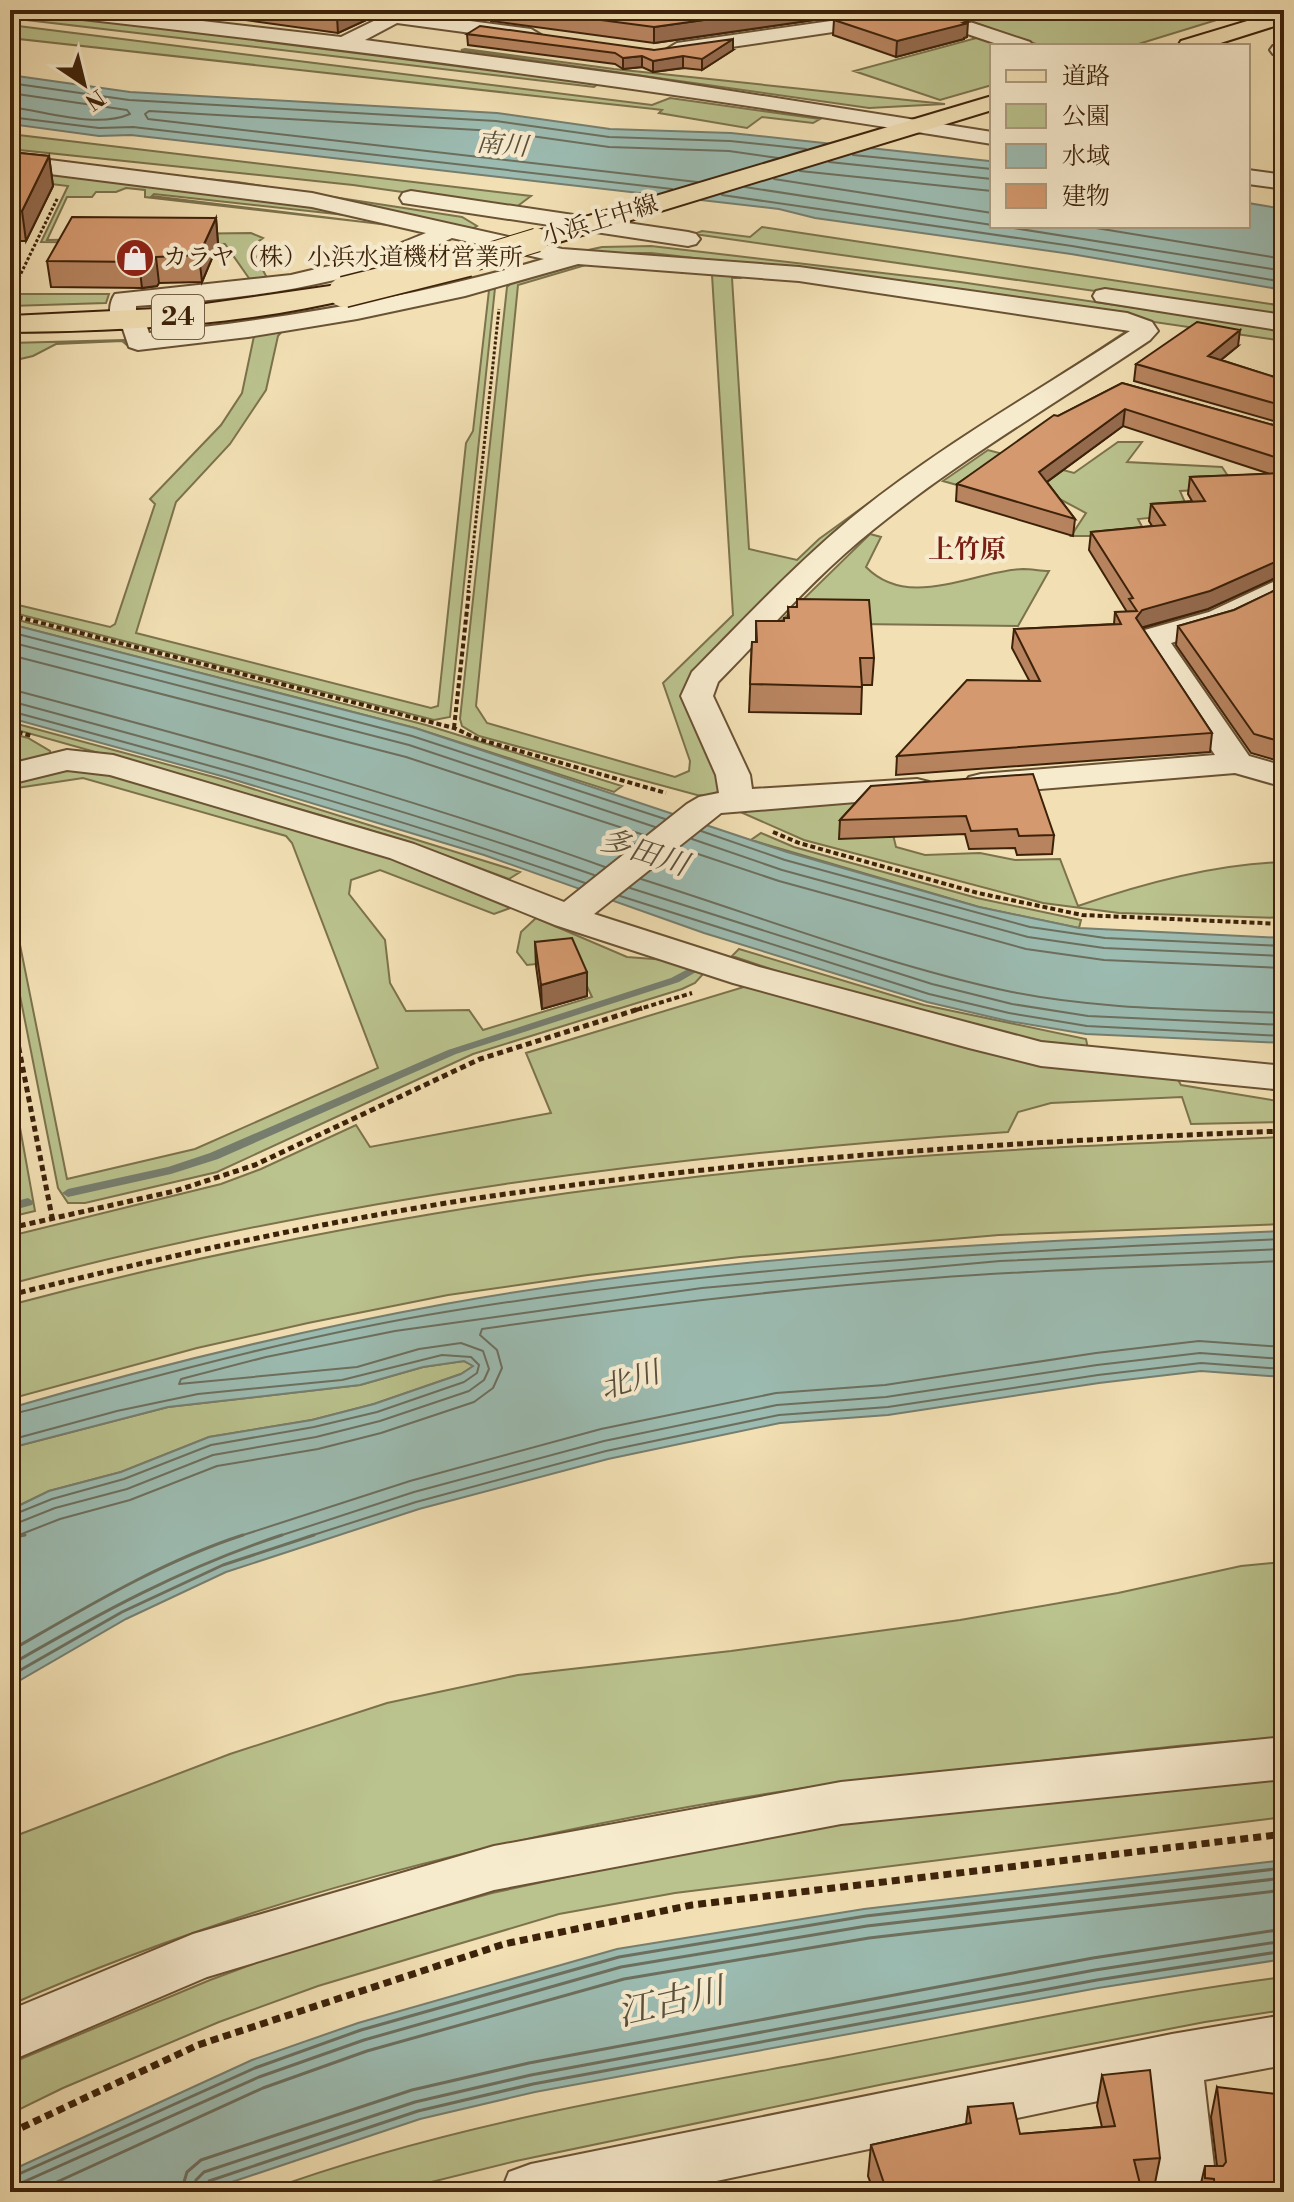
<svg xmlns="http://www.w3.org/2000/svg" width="1294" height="2202" font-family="'Libre Bodoni','Noto Serif JP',serif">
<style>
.green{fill:#bac28d;stroke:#7c724c;stroke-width:2;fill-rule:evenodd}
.water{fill:#9cbcb2;stroke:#767e6f;stroke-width:2}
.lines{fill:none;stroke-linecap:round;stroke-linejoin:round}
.shore-far1{stroke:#6c6f5e;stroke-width:2}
.shore{stroke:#6c6f5e;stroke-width:3}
.stream{fill:#767e6f;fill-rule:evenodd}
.minor-casing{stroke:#6a5234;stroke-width:4}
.major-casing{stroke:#3d220a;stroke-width:4}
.path-far3{stroke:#3d220a;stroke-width:3;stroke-dasharray:3 2;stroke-linecap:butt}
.path-far2{stroke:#3d220a;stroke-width:4;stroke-dasharray:5 3;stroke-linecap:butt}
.path-far1{stroke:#3d220a;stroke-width:5;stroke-dasharray:6 4;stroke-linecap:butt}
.path{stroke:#3d220a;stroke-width:7;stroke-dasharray:8 5;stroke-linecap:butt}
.minor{fill:#f7ebce;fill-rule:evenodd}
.major{fill:#f2e0b4;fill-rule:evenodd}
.major-bridge-far1-casing{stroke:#3d220a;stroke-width:25;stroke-linecap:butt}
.major-bridge-casing{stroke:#3d220a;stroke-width:33;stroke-linecap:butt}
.major-bridge-far1{stroke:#f2e0b4;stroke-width:23}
.major-bridge{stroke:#f2e0b4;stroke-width:30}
.wall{fill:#b7845f;stroke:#3d220a;stroke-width:2}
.shaded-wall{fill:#956b4e;stroke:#3d220a;stroke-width:2}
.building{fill:#d5996f;stroke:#3d220a;stroke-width:2}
.labels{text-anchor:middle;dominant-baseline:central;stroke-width:8;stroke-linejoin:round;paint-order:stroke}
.far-street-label{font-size:24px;fill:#3d220a;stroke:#f7ebce}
.far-poi-label{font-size:24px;fill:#3d220a;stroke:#f7ebce;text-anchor:start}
.far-water-label{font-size:26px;font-style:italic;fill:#5a503c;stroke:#f7ebce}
.shield{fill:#f7ebce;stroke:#755e45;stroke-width:2}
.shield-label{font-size:26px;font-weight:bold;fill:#3d220a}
.far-quarter-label{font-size:26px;font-weight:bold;fill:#7a1f14;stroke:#f7ebce}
.water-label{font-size:30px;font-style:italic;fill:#5a503c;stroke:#f7ebce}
.near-water-label{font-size:36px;font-style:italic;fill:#5a503c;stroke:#f7ebce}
</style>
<rect width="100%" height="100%" fill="#f2e0b4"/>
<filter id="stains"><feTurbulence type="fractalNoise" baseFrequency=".0025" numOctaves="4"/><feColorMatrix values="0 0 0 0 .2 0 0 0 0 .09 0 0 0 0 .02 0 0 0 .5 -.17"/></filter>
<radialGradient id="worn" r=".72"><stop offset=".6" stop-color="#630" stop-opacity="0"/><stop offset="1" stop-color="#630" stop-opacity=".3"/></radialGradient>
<path class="green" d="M10,10L312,43L598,84L594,87L10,18Z
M938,10H1249L1132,46H1042Z
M10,25L652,105L670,98L820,119L813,123L762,117L747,128L659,113L662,110L654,109L10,38Z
M980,37L1009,46H992V85L940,100L854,71Z
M465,49L614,69L945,104L869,108L461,50Z
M10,134L531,196L515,208L353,185L10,149Z
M10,159L237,182L462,217L477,226L472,229Z
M10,165L222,190L367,214L363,217L154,194L152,196L429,230C403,264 296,276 253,284L225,244L41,242L68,186L10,179ZM126,188L145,190V197L408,227L421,230L422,234C405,260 301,275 268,280L251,247L263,238L251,233L174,234L172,238L47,240L67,197H92L96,192H116Z
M762,227L1284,306V318L694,234L702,231L750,237Z
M651,246L960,282L1284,330V341L806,271L651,253H574L602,247Z
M585,261L723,269L796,277L1128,324L1136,332C1042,392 939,452 853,523C796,570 747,624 697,677L690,696L725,774L718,792L709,796L697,795L479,736L462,726L460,719L507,287L511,283ZM589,264L701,270L712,275L733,615L663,683L690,761L689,771L675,777L487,723L476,706L518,285ZM744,273L1125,326L1128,330L888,489L819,539L797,560L749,549L732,278H741Z
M490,285L495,288L450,717L434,720L10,612V603L110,627L115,624L155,504L150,499L221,425L242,393L254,336L128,346L122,341L56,344L33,356L16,360L10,365V343L124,340L130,345ZM483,289L489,290L473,431L466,443L438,706L431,708L136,633L176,502L230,444L266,390L278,336L283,330Z
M17,294H109L106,303L11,306Z
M1118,442H1142L1127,462L1222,467L1236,488L1180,491L1190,514L1138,519L1147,536H1071L1086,513L1054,496L1010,500L943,481L988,450L1074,473Z
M870,534L881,537L866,567C909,611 973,571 1023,569C1032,569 1040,571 1049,571L1018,626L779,623Z
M10,618L426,725L622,786L614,792L415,728L10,624Z
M10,722L221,779L520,872L509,879L412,843L323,816L10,728Z
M10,733L28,738L50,751L51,756L10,768Z
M68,768L92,770L303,830L393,859L513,907L494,914L380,870L351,880L349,894L385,940L390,983L406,1011L469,1010L483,1030L592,997L575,960L527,965L517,952L521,932L536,918L627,957L667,960L704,973L695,983L682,989L473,1054L217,1172L85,1203H68L58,1188L10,945V895L67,1179L195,1149L378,1068L292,843L286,836L83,778L10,789V780Z
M884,797L896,847L925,855L980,853L1015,860L1060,859L1078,906C1144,883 1214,864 1284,862V918L1119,913L1043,903L804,840L736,810Z
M761,833L794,847L977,898L1081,920L1079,928L979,907L751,840Z
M739,949L924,1005L1086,1039L1088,1049C967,1032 847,995 732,956Z
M747,986L1041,1065L1177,1078L1181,1085L1284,1102V1122L1191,1124L1182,1097L1051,1103L1018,1112L1008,1132C673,1155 335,1197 10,1284V1236L221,1184L261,1169L356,1125L370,1147L551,1113L526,1053Z
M10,1072L35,1211L10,1217V1185L17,1183L10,1145Z
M1284,1137V1224L999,1235L740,1257L588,1275L448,1295L308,1323L197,1348L10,1399V1305C282,1232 577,1184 858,1161C999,1149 1142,1143 1284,1137Z
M464,1361L474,1366L461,1374L374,1404L312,1420L209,1437L121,1472L49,1491L10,1510V1448L168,1407L360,1385L423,1367Z
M1284,1562V1738C1197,1742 1109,1754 1022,1763C964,1770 904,1774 846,1782C559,1822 275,1888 10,2005V1838L230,1754L387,1703L518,1675L731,1651L960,1620L1118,1593L1241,1566Z
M1284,1779V1817L675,1893L559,1914L318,1986L219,2022L63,2088L10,2114V2064L23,2058L210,1980L299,1947L492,1893L691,1850L857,1821Z
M1284,1977V2010L1205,2022L884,2084L516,2161L391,2192H263C449,2124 644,2093 838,2057C986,2029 1135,1996 1284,1977Z"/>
<path class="water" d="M10,75L130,92L497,113L610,129L731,133L989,161L992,163V226H1248V203L1284,209V290L1071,254L815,218L779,209L131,135L99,136L10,124Z
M10,624L415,728L787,852L979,907L1079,928L1284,938V1043L1086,1034L1008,1021L927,1002L704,933L484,855L225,777L10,718Z
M1284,1231V1377L1201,1371L1099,1383L888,1415L780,1423L608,1459L419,1509L226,1572L126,1619L10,1686V1510L49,1491L121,1472L209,1437L312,1420L374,1404L461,1374L473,1366L464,1361L423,1367L360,1385L168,1407L10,1448V1408C154,1366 298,1331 445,1304C722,1254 1004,1242 1284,1231Z
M1284,1860V1959L1098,1988L535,2092L420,2119L202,2192H10V2171L252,2060L358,2023L617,1949L864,1909Z"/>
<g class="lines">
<path class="shore-far1" d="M10,83L129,100L496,121L609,137L730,141L806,149
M10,93L127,110L130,114C95,129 46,111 10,107
M10,117L99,128L133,127L672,189
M853,155L992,169
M829,162L992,179
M800,171L992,191
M774,179L992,213
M697,182L148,119L145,114L149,111L495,131L609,147L729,151L778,158
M745,187L992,225
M722,195L1072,246L1284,282
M1001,226L1284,271
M1084,226L1284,259
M10,632L412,736L665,819
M10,642L409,745L655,827
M10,655L406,757L644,835
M10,689C210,742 410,797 605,867
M10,701C206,754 402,807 594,875
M10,711C203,763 396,816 585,883
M701,831L785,860L1030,927L1105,938L1284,946
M692,839L782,870L1028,937L1104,948L1284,956
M680,848L779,881L1026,949L1104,960L1284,968
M641,879C764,918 886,965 1012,992C1101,1010 1194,1009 1284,1013
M630,888L932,984L1012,1004L1088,1016L1284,1025
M620,896L929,994L1009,1013L1087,1026L1284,1036
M10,1415C156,1376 302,1335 451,1311C727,1266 1005,1251 1284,1239
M10,1440L117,1411L198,1394L342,1380L442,1355L471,1357L479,1365L477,1373L464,1382L377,1412L314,1427L211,1445L124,1479L52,1499L10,1516
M10,1526L55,1508L127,1489L213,1455L316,1437L380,1421L469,1391L484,1380L489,1369L483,1351L461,1343L419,1349L357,1367L179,1384L181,1379L266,1357L395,1331L702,1288L1000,1261L1284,1249
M14,1537L60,1519L130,1500L217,1466L318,1449L381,1433L474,1402L493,1388L502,1368L497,1350L480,1335L482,1329C632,1307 782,1289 933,1278C1050,1269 1167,1266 1284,1261
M237,1537L410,1481L601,1429L776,1393L885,1385L1096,1353L1199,1341L1284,1347
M276,1537L414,1492L604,1441L777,1405L886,1397L1097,1365L1200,1353L1284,1359
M307,1537L416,1502L606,1451L779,1415L888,1407L1098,1375L1201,1363L1284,1369"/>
<path class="shore" d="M10,1538L25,1535
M10,1651C85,1608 160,1562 243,1535
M10,1665C100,1613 182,1568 282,1535
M10,1676L122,1612L223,1565L314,1535
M10,2178L255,2068L361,2030L619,1957L866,1916L1284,1868
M10,2188L259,2077L364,2040L621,1967L867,1926L1284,1878
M35,2192L263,2088L367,2051L624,1979L869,1938L1284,1890
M181,2192L187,2172L201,2160L412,2090L529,2063L1093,1958L1284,1929
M193,2192L196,2180L204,2172L415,2102L531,2075L1095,1970L1284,1941
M204,2192L209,2181L418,2111L533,2084L1097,1980L1284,1951"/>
<path class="stream" d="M692,967L696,968L698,970L696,972L679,982L456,1054L218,1159L171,1174L68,1197L62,1193L68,1189L168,1167L210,1153L448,1050L671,978Z
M28,1198L34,1202L32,1205L10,1211V1203Z"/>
<defs>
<path id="minor" d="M46,10H108L341,37L394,11L531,29L541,35L538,39L531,41L397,23L365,40L642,77L992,132V144C681,93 369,51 56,16Z
M905,10H934L1030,42L1033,46H1003L908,14Z
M887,13L894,15L897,19L894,23L677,55L667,49L677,43Z
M1284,44V56L1273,54L1270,50L1273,46Z
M10,155L312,193L562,249L799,267L1127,313L1152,322L1158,331L1150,340C1058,402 960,459 874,529C817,574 769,630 718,682L713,696L750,775L752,789L917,779L929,782L934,789L929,796L721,813L594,914L759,967L1041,1042L1284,1066V1090L1041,1066L969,1048L733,983L555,925L390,858L110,775L67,770L10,784V764L67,750L113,755L414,844L564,902L687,804L699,797L719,793L716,775L681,696L692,672C743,620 794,566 850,519C935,449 1038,391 1130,331L799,281L578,264L465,296L357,319L248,337L138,350L129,347L123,329L114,326C108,318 109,302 115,294L291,275L367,257L426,233L312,207L10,169ZM452,238L544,259C415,297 283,319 149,333L143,315L136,313V306C244,299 354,287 452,238Z
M1248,170L1284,175V189L1248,184Z
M411,191L688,232L696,234L700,239L696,244L688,246L403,203L400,198L403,193Z
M1105,289L1284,315V331L1096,301L1093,296L1096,291Z
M1284,577V599L1279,602L1231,625L1171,643L1249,756L1284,766V787L1235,773L981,794L969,791L964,784L969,777L981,774L1215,755L1136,638L1141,631L1209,612Z
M1284,1737V1779L841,1824L494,1890L207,1977L10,2061V2010L193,1934L494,1846L841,1782Z
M1284,2015V2065L1204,2080L1217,2192H1157L1146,2091L664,2192H501L509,2172L531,2164L1172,2034Z"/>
<path id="major" d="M1284,10V23L1211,46H1178L1181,41Z
M992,96V110L546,246H528L524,240L528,234Z
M344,284L354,286L358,292L354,298C242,325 124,331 10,332V316L177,308Z"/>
</defs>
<use href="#minor" class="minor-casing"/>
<use href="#major" class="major-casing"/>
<path class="path-far3" d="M10,296L58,197
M468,593L499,309"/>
<path class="path-far2" d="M10,615L454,728L478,739L666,793
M454,728L469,591
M10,730L32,736
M773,832L799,843L978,893L1082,915L1284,924
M10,1002L12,1010
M636,1010L692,993"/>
<path class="path-far1" d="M11,1008L52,1217
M10,1228L175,1191L255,1165L480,1059L642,1008
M10,1295C167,1256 325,1221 485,1197C750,1159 1016,1141 1284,1131"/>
<path class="path" d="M10,2133L198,2045L504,1944L692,1905L1284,1834"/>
<use href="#minor" class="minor"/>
<use href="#major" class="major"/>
<defs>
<path id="major-bridge-far1" d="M462,263L537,240"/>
<path id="major-bridge" d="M344,292L468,261"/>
</defs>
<use href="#major-bridge-far1" class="major-bridge-far1-casing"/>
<use href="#major-bridge" class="major-bridge-casing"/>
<use href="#major-bridge-far1" class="major-bridge-far1"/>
<use href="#major-bridge" class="major-bridge"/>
</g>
<path class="wall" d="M134,10H388L338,33L210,15L205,18Z
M444,10H884L654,43L491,21V17Z
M834,20L967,37L964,38V39L896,57L833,35Z
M467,34L654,50H733L702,70L683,68L653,72L642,67L623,69L615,64L468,45Z
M10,152L49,156L53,186L26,241H10Z
M216,218L218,244L202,282L159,283L157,286L142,288L51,287L47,261Z
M1238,346L1221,360L1284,380V424L1134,381L1136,364Z
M1122,383L1284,428V574L1208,609L1142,628L1212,733L1210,752L896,775L897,756L1029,680L1012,648L1014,629L1114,624L1115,612H1127L1089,550L1091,532L1152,526L1149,521L1151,504L1192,501L1188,494L1190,477L1270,474L1123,426L1047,482L1075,519L1073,536L956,501L957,484L1058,416Z
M1284,586V761H1279L1251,753L1176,645L1178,626L1234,610Z
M788,607L874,658L872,685H862L861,714L749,712L752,642H756V621H784L788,618Z
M871,786L1054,835L1052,854L1017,855L1015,848L969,849L965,834L839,839L840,820Z
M535,942L587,972V996L542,1009L536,966Z
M1102,2075L1160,2158L1154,2188L1142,2190V2192H874L868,2176L871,2145L966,2124L968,2107L1020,2134L1102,2127L1097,2106Z
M1217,2087L1284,2192H1199L1205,2166H1217L1211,2117Z"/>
<path class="shaded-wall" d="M204,10H210V15L205,18Z
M352,10H388L338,33L337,17Z
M775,10H884L654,43V27Z
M968,22L967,37L964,38V39L896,57L897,41Z
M733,39V50L702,70V59Z
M642,56V67L623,69V58Z
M683,56V68L653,72V61Z
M49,156L53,186L26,241L22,211Z
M216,218L218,244L202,282L199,255Z
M156,257L159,283L157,286L142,288L139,262Z
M1240,330L1238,346L1206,372L1208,356Z
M1125,409L1123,426L1037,489L1039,472Z
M1284,558V574L1208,609L1140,628L1136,618L1142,610Z
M587,972V996L542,1009L541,985Z"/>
<path class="building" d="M286,10H352L337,17Z
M525,10H775L654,27Z
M904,10H933L968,22L963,23L965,24L897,41L834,20Z
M480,26L654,50L733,39L702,59L683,56L653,61L642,56L623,58L615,53L467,34Z
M10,152L49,156L22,211H10Z
M72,217L216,218L199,255L156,257L154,260L139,262L47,261Z
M1197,322L1240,330L1208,356L1284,380V406L1136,364Z
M1122,383L1284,428V460L1125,409L1039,472L1075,519L957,484L1054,415L1058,416Z
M1284,473V558L1210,591L1142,610L1136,618L1212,733L897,756L967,680L1040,681L1014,629L1121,624L1115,612L1137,611L1129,599L1133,598L1091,532L1165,525L1151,504L1205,501L1190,477Z
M1284,586V742H1282L1254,734L1178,626L1234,610Z
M797,599L869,600L874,658H860L862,687L750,684L752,642H757L756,621H784V618H789L788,607H797Z
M1033,774L1054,835L1019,836L1017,829L971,831L966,816L840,820L871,786Z
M572,938L587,972L541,985L535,942Z
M1150,2070L1160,2158L1134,2160L1142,2192H887L871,2145L971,2123L968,2107L1013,2103L1020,2134L1115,2126L1102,2075Z
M1217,2087L1284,2095V2192H1215L1214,2179L1205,2178V2166H1223L1226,2162Z"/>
<defs>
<symbol id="shop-disc" viewBox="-11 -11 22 22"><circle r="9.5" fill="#8f2418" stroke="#f7ebce"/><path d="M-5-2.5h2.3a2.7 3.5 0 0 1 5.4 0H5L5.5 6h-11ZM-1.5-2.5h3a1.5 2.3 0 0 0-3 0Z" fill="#fff"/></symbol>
</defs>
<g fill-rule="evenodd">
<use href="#shop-disc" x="113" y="236" width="44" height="44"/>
</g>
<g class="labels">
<g class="far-street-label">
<text transform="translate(600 221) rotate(-17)">小浜上中線</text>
</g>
<g class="far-poi-label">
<text x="163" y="258">カラヤ（株）小浜水道機材営業所</text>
</g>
<g class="far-water-label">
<text transform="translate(502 145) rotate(5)">南川</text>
</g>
<rect class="shield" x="152" y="295" width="52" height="44" rx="6"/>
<g class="shield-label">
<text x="178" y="317">24</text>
</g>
<g class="far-quarter-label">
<text x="967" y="550">上竹原</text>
</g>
<g class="water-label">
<text transform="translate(644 853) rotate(18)">多田川</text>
<text transform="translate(630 1381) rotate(-17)">北川</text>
</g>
<g class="near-water-label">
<text transform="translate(671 2003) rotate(-13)">江古川</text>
</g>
</g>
<rect width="1294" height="2202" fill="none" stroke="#f2e0b4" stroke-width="40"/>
<rect x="12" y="12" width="1270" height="2178" fill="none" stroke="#3d220a" stroke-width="4"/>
<rect x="20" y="20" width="1254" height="2162" fill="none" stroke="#3d220a" stroke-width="2"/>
<rect x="990" y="44" width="260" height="184" fill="#f7ebce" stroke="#ad9b80" stroke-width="2"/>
<rect x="1006" y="70" width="40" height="12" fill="#f2e0b4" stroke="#ad9b80" stroke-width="2"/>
<text x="1062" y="84" font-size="24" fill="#3d220a">道路</text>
<rect x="1006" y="104" width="40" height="24" fill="#bac28d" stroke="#ad9b80" stroke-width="2"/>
<text x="1062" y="124" font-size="24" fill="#3d220a">公園</text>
<rect x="1006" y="144" width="40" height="24" fill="#9cbcb2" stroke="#ad9b80" stroke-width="2"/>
<text x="1062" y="164" font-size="24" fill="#3d220a">水域</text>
<rect x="1006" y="184" width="40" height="24" fill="#d5996f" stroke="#ad9b80" stroke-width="2"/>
<text x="1062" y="204" font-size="24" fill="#3d220a">建物</text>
<g transform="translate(84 84) rotate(145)" stroke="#f7ebce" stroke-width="6" paint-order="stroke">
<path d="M0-6L14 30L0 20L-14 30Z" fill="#3d220a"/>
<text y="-12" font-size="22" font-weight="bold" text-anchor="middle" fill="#3d220a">N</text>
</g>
<rect width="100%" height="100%" filter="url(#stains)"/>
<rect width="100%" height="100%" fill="url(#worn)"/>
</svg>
